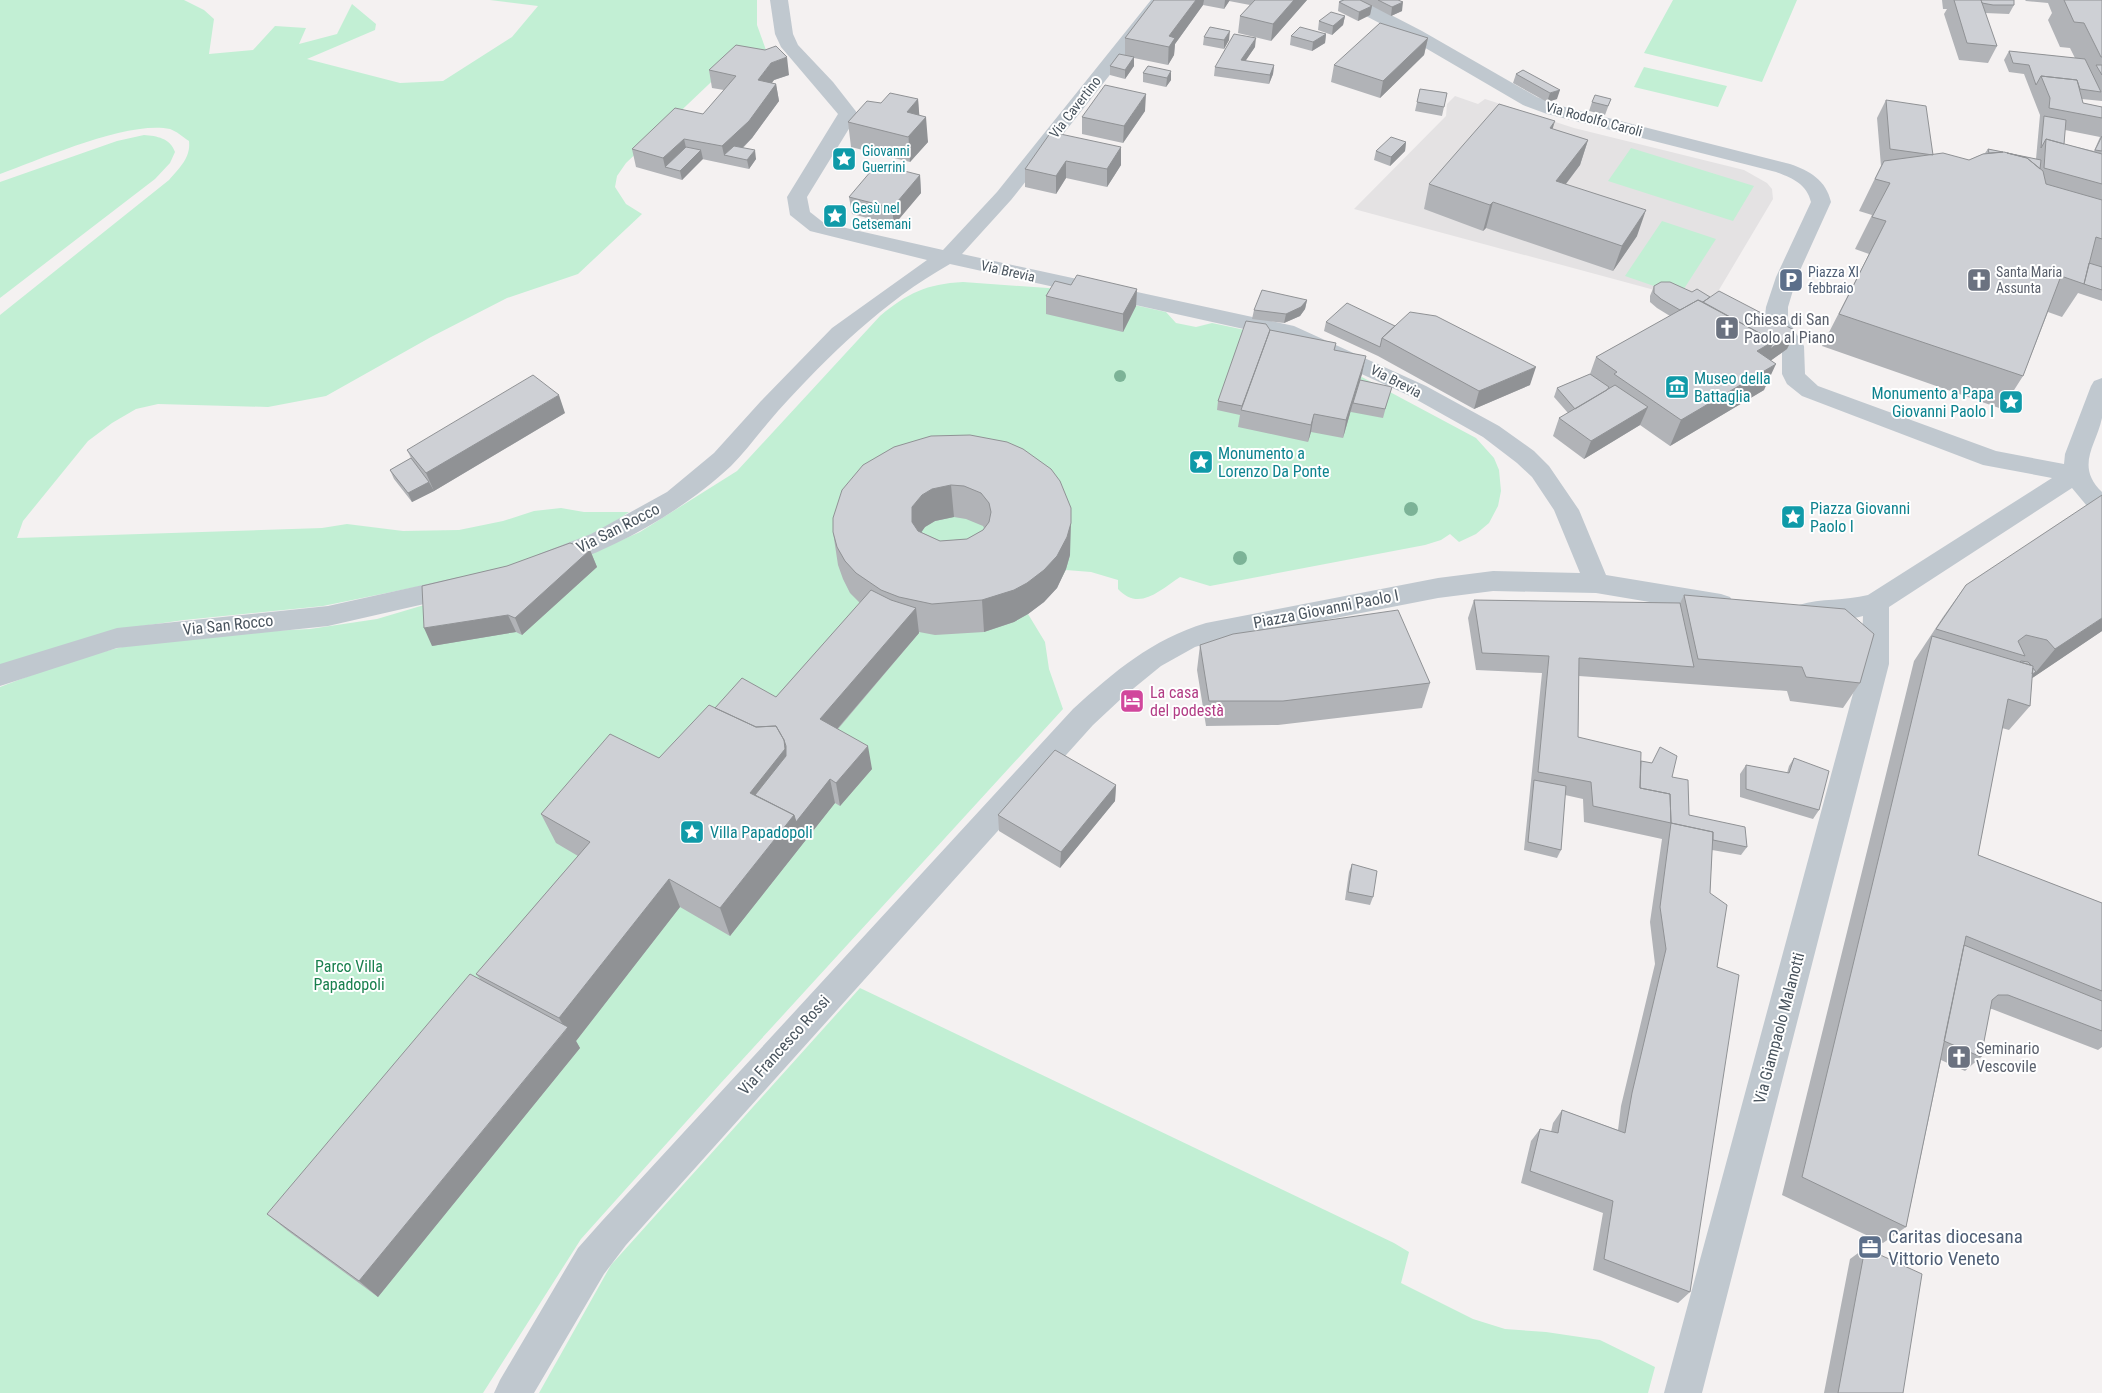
<svg xmlns="http://www.w3.org/2000/svg" width="2102" height="1393" font-family="'Roboto Condensed',sans-serif">
<style>
.education{fill:#e4e2e3}
.green{fill:#c2efd4}
.lines{fill:none;stroke-linecap:round;stroke-linejoin:round}
.minor{fill:#c0c8cf;fill-rule:evenodd}
.tree{fill:#7cb397}
.wall{fill:#b1b3b7;fill-rule:evenodd}
.shaded-wall{fill:#909295}
.building{fill:#ced0d5;stroke:#909295;fill-rule:evenodd}
.labels{text-anchor:middle;dominant-baseline:central;stroke-width:4;stroke-linejoin:round;paint-order:stroke}
.far-street-label{font-size:14px;fill:#49545e;stroke:#fff}
.far-culture-label{font-size:14px;fill:#0d838f;stroke:#fff;text-anchor:start}
.far-service-label{font-size:14px;fill:#4e5e75;stroke:#fff;text-anchor:start}
.far-worship-label{font-size:14px;fill:#5b616d;stroke:#fff;text-anchor:start}
.worship-label{font-size:16px;fill:#5b616d;stroke:#fff;text-anchor:start}
.culture-label{font-size:16px;fill:#0d838f;stroke:#fff;text-anchor:start}
.street-label{font-size:16px;fill:#49545e;stroke:#fff}
.hotel-label{font-size:16px;fill:#b23c85;stroke:#fff;text-anchor:start}
.park-label{font-size:16px;fill:#1a804e;stroke:#fff}
.near-service-label{font-size:19px;fill:#4e5e75;stroke:#fff;text-anchor:start}
</style>
<rect width="100%" height="100%" fill="#f4f1f1"/>
<path class="education" d="M1455,96L1478,104L1485,99L1574,128L1744,170L1767,183L1772,189L1773,199L1710,305L1354,209L1446,116L1447,104Z"/>
<path class="green" d="M0,0H184L204,10L214,19L209,54L253,50L275,26L306,28L299,44L337,34L352,4L376,24L375,30L307,59L400,83L443,81L512,37L538,6L490,0H757V25L766,50L728,66L626,163L617,176L615,187L626,204L642,214L578,274L507,298L431,337L326,396L268,407L158,404L136,409L112,423L88,441L23,521L17,538L322,528L347,524L403,531L459,530L503,521L534,511L561,508L584,512H629L602,530L504,569L323,606L184,620L121,629L0,667V315L169,180C179,168 191,158 189,141C183,137 176,131 170,129C129,120 41,159 0,174Z
M1673,0H1797L1762,82L1644,53Z
M1644,67L1727,86L1718,107L1634,87Z
M144,135C157,136 170,138 175,152L170,163L155,179L0,298V182L117,141Z
M1631,148L1754,186L1733,221L1608,181Z
M1662,221L1716,239L1680,295L1625,276Z
M963,282L1062,289L1166,312L1176,323L1196,327L1212,323L1245,330L1345,368L1476,438L1494,458L1499,470L1501,491L1498,506L1489,523L1476,534L1459,542L1450,534L1441,540L1425,545L1210,586L1180,577C1160,590 1139,612 1118,589V580L1091,572L1066,570C1056,589 1045,601 1028,614L1045,642L1049,669L1063,709L720,1084L581,1239L483,1393H0V687L71,660L122,647L247,632L310,629L377,619L576,560L640,532L737,471L880,316C908,293 926,284 963,282Z
M860,988L1394,1243L1409,1252L1401,1283L1473,1319L1505,1329L1546,1332L1600,1340L1655,1367L1648,1393H539L611,1265Z"/>
<g class="lines">
<path class="minor" d="M770,0H788L793,34L798,45L833,82L858,114L807,197L810,212L824,223L943,250L997,192L1151,0H1169L1011,200L962,254L1294,326L1426,386L1499,426L1534,451L1549,466L1579,510L1606,575L1721,594L1730,597L1734,604L1730,611L1721,614L1596,593L1493,591L1438,598L1208,643L1195,647L1161,666L1123,697L1093,725L626,1245L604,1274L534,1393H494L500,1380L578,1248L602,1221L1073,709C1115,671 1151,640 1206,623L1438,578L1493,571L1580,573L1554,510L1532,477L1517,463L1483,437L1410,396L1280,337L950,264C884,301 828,356 778,411C762,429 748,449 731,466C682,512 612,551 548,570L539,568L535,561L539,554L591,534L667,492L714,453L761,401L832,328L927,260L810,231L790,215L787,197L838,114L781,47L775,34Z
M1340,0H1362L1422,31L1537,97L1561,106L1790,164C1810,171 1826,180 1831,202L1797,277L1788,307V320L1804,346L1805,374L1818,386L1996,451L2064,464L2065,454L2091,386L2094,381L2102,378C2102,391 2102,406 2102,418C2096,446 2075,466 2102,492V514L2087,506L2072,488L1889,607V664L1702,1393H1664L1861,664L1863,616C1843,621 1818,625 1799,619L1795,612L1799,605C1821,598 1845,601 1868,595L2052,478L1983,465L1802,396L1787,384L1782,374V346L1765,316L1766,307L1776,277L1811,202C1807,184 1792,178 1776,172L1547,114L1523,105L1410,39L1343,4Z
M459,577L468,580L472,587L468,594L328,626L117,648L0,686V664L117,628L328,606Z"/>
</g>
<g class="tree">
<circle cx="1120" cy="376" r="6"/>
<circle cx="1411" cy="509" r="7"/>
<circle cx="1240" cy="558" r="7"/>
</g>
<path class="wall" d="M1154,0H1307L1271,41L1238,33L1240,16L1250,5L1229,1L1224,9L1203,5L1175,44L1174,55L1168,65L1134,58V66L1125,79L1110,75V66L1125,55V38Z
M1344,0H1398L1402,11L1391,16L1372,6L1370,15L1358,21L1338,11L1339,2Z
M1942,0H2014V5L2009,14L1985,13L1997,46L1988,63L1959,60L1944,14L1947,9H1943Z
M2025,0H2102V101L2082,99L2083,103L2102,107V301L2078,293L2062,317L2048,312L2023,376L2002,409L1822,346L1869,254L1855,249L1872,215L1859,211L1881,166L1877,118L1886,100L1933,155L1969,160L1985,153L1988,149L2036,159L2040,115L2024,74L2009,72L2004,60L2009,51L2075,58L2070,48L2060,47L2048,20L2052,13L2048,3L2026,1ZM2065,130L2100,137L2094,151L2064,144Z
M1345,16L1343,25L1332,35L1318,30L1319,21Z
M1326,34L1325,43L1312,51L1290,45L1291,36Z
M1204,37L1229,40L1224,49L1203,45Z
M1428,38L1424,55L1380,98L1331,82L1334,65Z
M1255,47L1245,61L1274,65L1273,74L1269,84L1214,76L1215,67Z
M1148,66L1171,80L1166,87L1143,82V73Z
M709,70L789,75L774,80L772,83L776,84L779,101L752,138L743,148L756,159L749,169L702,159L682,180L636,167L632,149L703,114L724,90L712,88Z
M1523,70L1557,99L1547,102L1513,83L1516,74Z
M1420,89L1447,93L1442,116L1415,111Z
M918,99L919,115L928,142L910,162L851,147L848,122L881,103Z
M1611,99L1605,115L1589,111L1592,102Z
M1145,111L1123,143L1082,134V117Z
M1553,129L1588,140L1580,165L1566,184L1637,236L1613,271L1486,228L1483,231L1424,209L1429,184Z
M1406,142L1405,151L1390,166L1374,160L1376,151Z
M1121,147V165L1107,187L1066,178L1056,194L1025,187V169Z
M920,175L921,193L894,225L852,214L849,197Z
M1071,285L1137,289L1136,306L1123,332L1046,314V296Z
M1654,286L1692,292L1710,297L1796,331L1787,349L1771,360L1764,390L1670,446L1640,425L1584,459L1553,436L1559,418L1568,413L1554,397L1557,388L1590,374L1596,357L1670,316L1657,308L1650,302V296Z
M1307,300L1305,309L1300,316L1284,323L1252,319L1254,310Z
M1326,322L1395,326L1530,385L1474,409L1378,356L1324,331Z
M1270,330L1336,343L1335,350L1362,374L1360,380L1389,396L1383,418L1351,412V410L1343,438L1311,432L1308,442L1238,427L1240,415L1217,410L1218,401Z
M565,413L434,491L412,502L394,479L390,470L411,458L407,450Z
M931,436L1070,555L1066,569L1057,588L1044,602L1028,614L1014,622L984,632L935,635L919,632V633L838,729L872,769L840,806L835,803L730,936L680,907L576,1041L580,1048L378,1297L288,1231L267,1214L480,979L476,974L578,856L556,843L541,814L659,758L776,697L860,603L850,593L843,579L838,565L833,532ZM954,517L966,519L983,526L984,528L983,530L967,539L940,541L921,532L925,527L935,521Z
M590,550L597,567L522,635L516,632L432,646L507,566Z
M1966,585L2102,631L2032,678L2030,706L2009,730L2002,728L1978,855L2102,903V1047L2098,1050L1992,1009H1990L1981,1057L1965,1071L1941,1060L1906,1227L1883,1243L1782,1195L1914,661L1943,617Z
M1684,595L1860,683L1843,708L1790,701L1787,691L1579,676L1578,737L1641,761L1672,777L1689,815L1747,847L1741,855L1712,850L1710,893L1717,967L1690,1292L1678,1303L1593,1270L1603,1213L1521,1183L1531,1141L1540,1129L1551,1132L1553,1123L1562,1110L1618,1130L1621,1106L1655,964L1650,922L1662,839L1584,822L1583,799L1565,795L1561,850L1557,858L1524,850L1542,673L1476,670L1468,618L1474,600L1680,603Z
M1200,645L1430,683L1422,708L1278,725L1206,726L1197,670Z
M1794,758L1819,810L1813,819L1740,797V774L1746,765L1787,773L1789,766Z
M1116,785L1115,801L1060,868L999,831L998,815Z
M1352,864L1373,897L1370,905L1345,900L1349,872Z
M1865,1248L1903,1393H1824L1850,1259Z"/>
<path class="shaded-wall" d="M1196,0H1204L1203,5L1175,44L1174,55L1168,65L1169,36Z
M1225,0H1230L1224,9Z
M1294,0H1307L1271,41L1273,24Z
M1403,2L1402,11L1391,16L1392,7Z
M1372,6L1370,15L1358,21L1359,12Z
M1345,16L1343,25L1332,35L1333,26Z
M1230,31L1229,40L1224,49V40Z
M1326,34L1325,43L1312,51L1313,42Z
M1256,38L1255,47L1240,69L1241,60Z
M1428,38L1424,55L1380,98L1383,81Z
M787,57L789,75L774,80L760,97L758,80L771,63Z
M1134,57V66L1125,79V70Z
M1274,65L1273,74L1269,84L1270,75Z
M1171,71V80L1166,87L1167,78Z
M776,84L779,101L752,138L733,157L724,155L722,146Z
M1560,90L1557,99L1547,102L1550,93Z
M1146,94L1145,111L1123,143L1124,126Z
M918,99L920,123L926,117L928,142L910,162L907,112Z
M1555,121L1547,147L1550,128Z
M684,139L688,156L665,167L667,176L663,158Z
M1588,140L1580,165L1549,206L1556,181Z
M1406,142L1405,151L1390,166L1391,157Z
M1121,147V165L1107,187V169Z
M701,150L703,159L682,180L680,171Z
M755,150L756,159L749,169L747,160Z
M1066,161V178L1056,194V176Z
M920,175L921,193L894,225L892,208Z
M1493,202L1486,228L1483,231L1490,205Z
M1646,210L1637,236L1613,271L1622,246Z
M1137,289L1136,306L1123,332V314Z
M1307,300L1305,309L1300,316L1284,323L1286,314Z
M1796,331L1787,349L1762,367L1770,349Z
M1774,341L1762,367L1757,351Z
M1366,356L1362,374L1353,403L1343,438L1346,420Z
M1776,364L1764,390L1670,446L1681,420Z
M1536,367L1530,385L1474,409L1479,391Z
M559,395L565,413L434,491L426,473Z
M1648,407L1640,425L1584,459L1591,441Z
M1314,414L1311,432L1308,442L1311,425Z
M429,482L434,491L412,502L408,493Z
M951,485L954,517L935,521L925,527L916,540L912,522V507L922,495L932,489Z
M1071,523L1070,555L1066,569L1057,588L1044,602L1028,614L1014,622L984,632L982,600Z
M590,550L597,567L522,635L515,618Z
M916,608L919,633L825,743L820,719Z
M508,615L516,632L432,646L424,628Z
M2102,618V631L2013,691L2020,682L2036,672L2055,649Z
M784,740L792,770L770,808L750,793Z
M868,746L872,769L840,806L836,783Z
M830,779L835,803L730,936L720,908L794,815Z
M1116,785L1115,801L1060,868L1061,852Z
M669,879L680,907L576,1041L580,1048L378,1297L359,1281L566,1030L559,1018Z"/>
<path class="building" d="M1154,0H1196L1169,36L1175,38L1169,47L1125,38Z
M1255,0H1294L1273,24L1240,16Z
M1344,0H1360L1372,6L1359,12L1339,2Z
M1378,0H1398L1403,2L1392,7Z
M1954,0H1981L1997,46L1967,43Z
M1981,0H2014V5H1993L1982,3Z
M2064,0H2102V57H2101L2084,23L2074,22Z
M1331,12L1345,16L1333,26L1319,21Z
M1380,23L1428,38L1383,81L1334,65Z
M1210,27L1230,31L1224,40L1204,37Z
M1300,27L1326,34L1313,42L1291,36Z
M1234,34L1256,38L1241,60L1274,65L1270,75L1215,67Z
M736,45L765,50L776,46L787,57L771,63L758,80L776,84L749,121L722,146L684,139L663,158L632,149L675,108L703,114L736,76L709,70Z
M2009,51L2085,59L2101,92L2080,89L2077,80L2041,76L2036,85L2029,65L2013,63Z
M1119,54L1134,57L1125,70L1110,66Z
M2096,65H2102V75Z
M1148,66L1171,71L1167,78L1143,73Z
M1523,70L1560,90L1550,93L1516,74Z
M2041,76L2077,80L2083,103L2102,107V118L2049,108L2050,98Z
M1105,85L1146,94L1124,126L1082,117Z
M1420,89L1447,93L1444,107L1417,102Z
M890,93L918,99L907,112L926,117L908,137L848,122L867,101L881,103Z
M1595,95L1611,99L1608,106L1592,102Z
M1886,100L1926,106L1933,155L1890,149Z
M1499,104L1555,121L1550,128L1588,140L1556,181L1646,210L1622,246L1493,202L1490,205L1429,184Z
M2044,116L2066,120L2064,144L2046,139L2041,148Z
M1051,132L1121,147L1107,169L1066,161L1056,176L1025,169Z
M2102,136V151L2095,150Z
M1391,137L1406,142L1391,157L1376,151Z
M2046,139L2102,154V184L2044,168Z
M734,146L755,150L747,160L724,155Z
M686,147L701,150L680,171L665,167Z
M1988,149L2003,152L1989,153Z
M2004,152L2027,158L2043,171L2046,184L2102,200V239L2096,237L2084,284L2061,276L2023,376L1839,314L1886,221L1872,217L1890,183L1875,179L1884,161L1943,153L1969,160L1983,154Z
M2007,153L2041,160L2040,169L2027,158Z
M877,164L920,175L892,208L849,197Z
M2089,263L2102,267V290L2084,284Z
M1077,275L1137,289L1123,314L1046,296L1055,281L1071,285Z
M1661,282H1670L1692,292L1697,289L1710,297L1703,302L1698,300L1680,310L1661,299L1654,293V286Z
M1262,290L1307,300L1301,307L1286,314L1254,310Z
M1719,291L1796,331L1770,349L1774,341L1703,302Z
M1698,300L1774,341L1757,351L1776,364L1681,420L1614,374L1617,372L1596,357Z
M1347,303L1395,326L1382,338L1380,347L1326,322Z
M1410,312L1436,316L1536,367L1479,391L1382,338Z
M1246,321L1266,324L1270,330L1242,406L1218,401Z
M1270,330L1336,343L1334,350L1366,356L1346,420L1314,414L1311,425L1241,410Z
M1590,374L1609,387L1607,390L1575,409L1557,388Z
M533,375L559,395L426,473L407,450Z
M1360,380L1392,387L1385,409L1353,403Z
M1615,385L1648,407L1591,441L1559,418Z
M970,435L1007,442L1023,449L1051,469L1060,481L1071,508V523L1067,537L1057,556L1044,570L1027,583L1014,590L982,600L932,604L899,597L881,590L856,573L845,561L837,547L833,532V518L842,490L863,465L894,447L931,436ZM951,485L964,486L981,493L989,503L991,512L989,522L983,530L967,539L940,541L918,531L912,522V507L922,495L932,489Z
M411,458L429,482L408,493L390,470Z
M2102,495V618L2055,649L2047,640L2026,635L2018,641L2025,656L1936,629L1966,585Z
M570,543L590,550L515,618L508,615L424,628L422,586L507,566Z
M871,590L891,600L916,608L820,719L868,746L836,783L830,779L796,822L794,815L755,795L786,756V746L784,740L776,726L756,727L715,708L742,678L776,697Z
M1684,595L1845,609L1874,634L1860,683L1806,677L1802,667L1698,659Z
M1474,600L1680,603L1694,667L1579,658L1578,737L1641,752L1640,788L1670,794L1671,823L1593,806L1591,782L1538,772L1549,656L1482,653Z
M1398,610L1430,683L1283,701H1209L1200,645L1233,634Z
M1932,636L2033,666L2030,706L2008,699L1978,855L2102,903V991L1966,936L1906,1227L1802,1177Z
M2021,661L2028,662L2031,665L2020,662Z
M2033,668L2036,672L2032,674Z
M709,705L756,727L776,726L784,740L785,749L750,793L794,815L720,908L669,879L559,1018L476,974L590,842L541,814L610,734L659,758Z
M1660,747L1677,756L1672,777L1688,780L1689,815L1745,827L1747,847L1713,840V832L1671,823L1670,794L1640,788L1641,761L1652,763Z
M1055,750L1116,785L1061,852L998,815Z
M1794,758L1829,771L1819,810L1746,789V765L1789,773Z
M1534,780L1566,786L1561,850L1528,842Z
M1671,823L1713,832L1710,893L1727,905L1717,967L1739,975L1690,1292L1604,1259L1613,1201L1530,1171L1540,1129L1558,1133L1562,1110L1625,1133L1632,1093L1666,949L1660,907Z
M1352,864L1377,871L1373,897L1348,892Z
M1964,945L2102,1001V1031L2008,995H1998L1992,1000L1981,1057L1944,1041Z
M470,974L568,1027L359,1281L267,1214Z
M1865,1248L1922,1274L1903,1393H1838Z"/>
<defs>
<symbol id="sight-square" viewBox="-11 -11 22 22"><rect x="-9" y="-9" width="18" height="18" rx="4" fill="#0f9aa8" stroke="#fff"/><path d="M0-6L1.8-2.2L6-1.7L2.9 1.2L3.7 5.4L0 3.3L-3.7 5.4L-2.9 1.2L-6-1.7L-1.8-2.2Z" fill="#fff"/></symbol>
<symbol id="parking-square" viewBox="-11 -11 22 22"><rect x="-9" y="-9" width="18" height="18" rx="4" fill="#5c6f8a" stroke="#fff"/><path d="M-3.5-5.5H1a3.5 3.5 0 0 1 0 7H-1V5.5H-3.5ZM-1-3.4V-.6H.8a1.4 1.4 0 0 0 0-2.8Z" fill="#fff"/></symbol>
<symbol id="church-square" viewBox="-11 -11 22 22"><rect x="-9" y="-9" width="18" height="18" rx="4" fill="#6b7280" stroke="#fff"/><path d="M-1.2-6h2.4v3.5h3.3v2.4h-3.3V6h-2.4V-.1h-3.3v-2.4h3.3Z" fill="#fff"/></symbol>
<symbol id="museum-square" viewBox="-11 -11 22 22"><rect x="-9" y="-9" width="18" height="18" rx="4" fill="#0f9aa8" stroke="#fff"/><path d="M0-6L6-3V-2H-6V-3ZM-5-1h2V3h-2ZM-1-1h2V3h-2ZM3-1h2V3H3ZM-6 4H6V6H-6Z" fill="#fff"/></symbol>
<symbol id="hotel-square" viewBox="-11 -11 22 22"><rect x="-9" y="-9" width="18" height="18" rx="4" fill="#d1479c" stroke="#fff"/><path d="M-6-4.5h1.5V1H6V5H4.5V3h-9V5H-6ZM-4 0a1.8 1.8 0 1 1 3.6 0ZM.5 0V-2.5h3Q6-2.5 6 0Z" fill="#fff"/></symbol>
<symbol id="office-square" viewBox="-11 -11 22 22"><rect x="-9" y="-9" width="18" height="18" rx="4" fill="#5c6f8a" stroke="#fff"/><path d="M-6-3h4V-5.5h4V-3h4V5H-6ZM-1-4.5V-3h2v-1.5ZM-6 0V1H6V0Z" fill="#fff"/></symbol>
</defs>
<g fill-rule="evenodd">
<use href="#sight-square" x="830" y="145" width="28" height="28"/>
<use href="#sight-square" x="821" y="202" width="28" height="28"/>
<use href="#parking-square" x="1777" y="266" width="28" height="28"/>
<use href="#church-square" x="1965" y="266" width="28" height="28"/>
<use href="#church-square" x="1713" y="314" width="28" height="28"/>
<use href="#museum-square" x="1663" y="373" width="28" height="28"/>
<use href="#sight-square" x="1997" y="388" width="28" height="28"/>
<use href="#sight-square" x="1187" y="448" width="28" height="28"/>
<use href="#sight-square" x="1779" y="503" width="28" height="28"/>
<use href="#hotel-square" x="1118" y="687" width="28" height="28"/>
<use href="#sight-square" x="678" y="818" width="28" height="28"/>
<use href="#church-square" x="1945" y="1043" width="28" height="28"/>
<use href="#office-square" x="1856" y="1233" width="28" height="28"/>
</g>
<g class="labels">
<g class="far-street-label">
<text transform="translate(1075 107) rotate(-52)">Via Cavertino</text>
<text transform="translate(1594 119) rotate(15)">Via Rodolfo Caroli</text>
<text transform="translate(1008 271) rotate(13)">Via Brevia</text>
<text transform="translate(1396 381) rotate(27)">Via Brevia</text>
</g>
<g class="far-culture-label">
<text x="862" y="151">Giovanni<tspan x="862" dy="16">Guerrini</tspan></text>
<text x="852" y="208">Gesù nel<tspan x="852" dy="16">Getsemani</tspan></text>
</g>
<g class="far-service-label">
<text x="1808" y="272">Piazza XI<tspan x="1808" dy="16">febbraio</tspan></text>
</g>
<g class="far-worship-label">
<text x="1996" y="272">Santa Maria<tspan x="1996" dy="16">Assunta</tspan></text>
</g>
<g class="worship-label">
<text x="1744" y="319">Chiesa di San<tspan x="1744" dy="18">Paolo al Piano</tspan></text>
<text x="1976" y="1048">Seminario<tspan x="1976" dy="18">Vescovile</tspan></text>
</g>
<g class="culture-label">
<text x="1694" y="378">Museo della<tspan x="1694" dy="18">Battaglia</tspan></text>
<text x="1994" y="393" text-anchor="end">Monumento a Papa<tspan x="1994" dy="18">Giovanni Paolo I</tspan></text>
<text x="1218" y="453">Monumento a<tspan x="1218" dy="18">Lorenzo Da Ponte</tspan></text>
<text x="1810" y="508">Piazza Giovanni<tspan x="1810" dy="18">Paolo I</tspan></text>
<text x="710" y="832">Villa Papadopoli</text>
</g>
<g class="street-label">
<text transform="translate(618 528) rotate(-27)">Via San Rocco</text>
<text transform="translate(1326 609) rotate(-11)">Piazza Giovanni Paolo I</text>
<text transform="translate(228 625) rotate(-6)">Via San Rocco</text>
<text transform="translate(1779 1028) rotate(-75)">Via Giampaolo Malanotti</text>
<text transform="translate(784 1045) rotate(-48)">Via Francesco Rossi</text>
</g>
<g class="hotel-label">
<text x="1150" y="692">La casa<tspan x="1150" dy="18">del podestà</tspan></text>
</g>
<g class="park-label">
<text x="349" y="966">Parco Villa<tspan x="349" dy="18">Papadopoli</tspan></text>
</g>
<g class="near-service-label">
<text x="1888" y="1236">Caritas diocesana<tspan x="1888" dy="22">Vittorio Veneto</tspan></text>
</g>
</g>
</svg>
